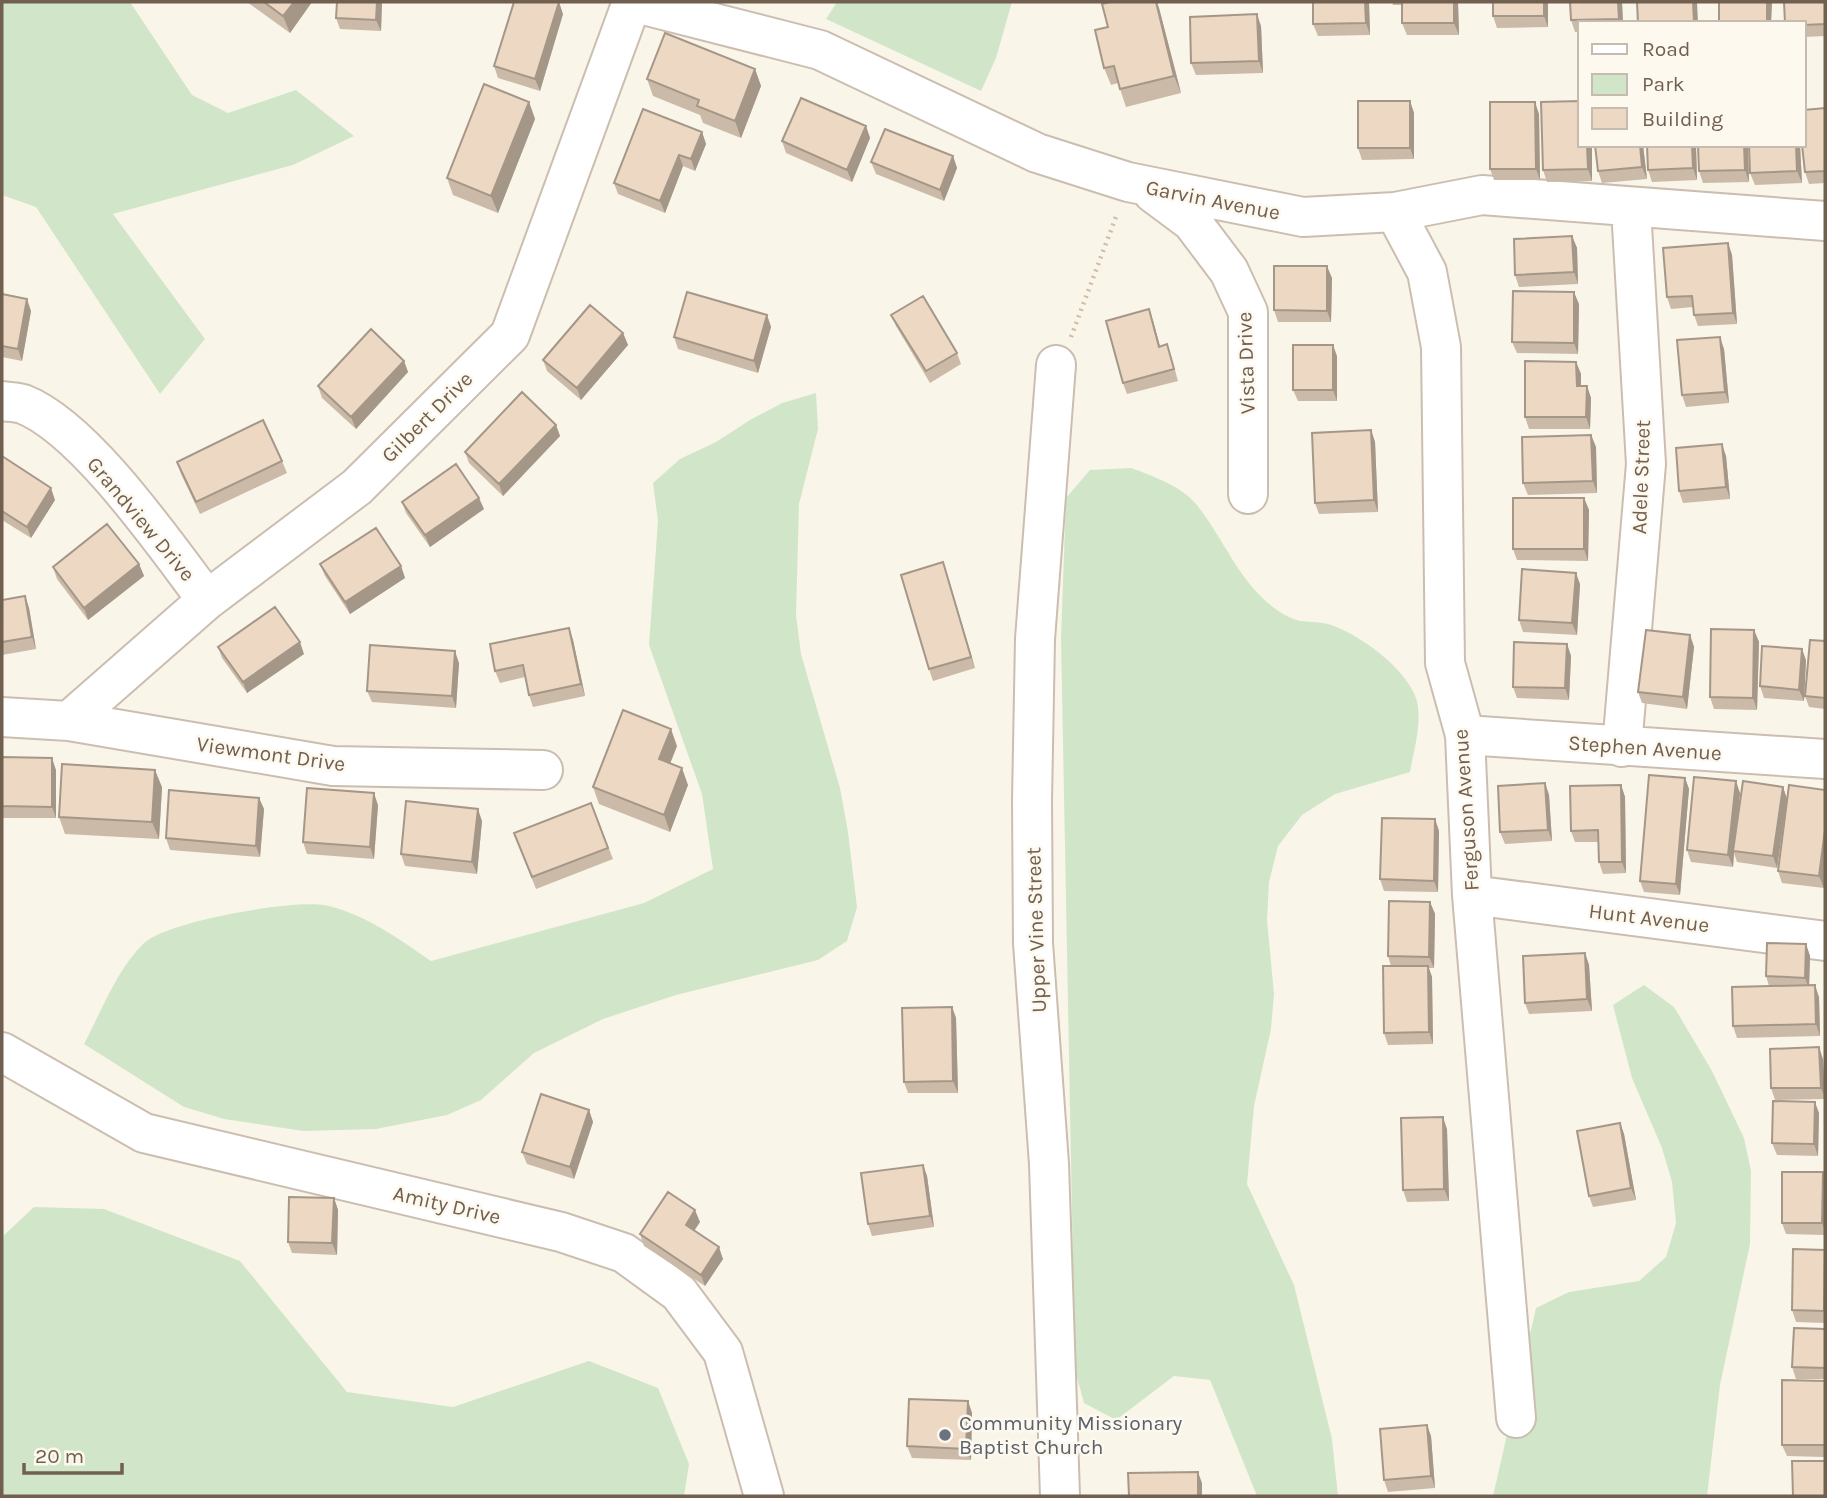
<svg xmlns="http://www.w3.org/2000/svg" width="1827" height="1498" font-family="Karla,sans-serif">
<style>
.green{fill:#d1e6c8}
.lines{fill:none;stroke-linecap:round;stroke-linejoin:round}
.minor-casing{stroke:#cbbeb0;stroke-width:42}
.path{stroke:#d1bca6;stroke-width:4.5;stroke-dasharray:2 5;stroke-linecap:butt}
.minor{stroke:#fff;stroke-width:38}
.wall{fill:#cbbaa8}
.shaded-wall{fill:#a59788}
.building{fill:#ecd8c3;stroke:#a59788;stroke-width:2}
.worship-dot{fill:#6b7280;stroke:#fdf9ef;stroke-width:2.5}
.labels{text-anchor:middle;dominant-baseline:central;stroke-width:5;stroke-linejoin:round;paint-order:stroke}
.street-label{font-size:21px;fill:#715f4f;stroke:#fdf9ef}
.worship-label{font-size:21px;fill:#5b616d;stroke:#fdf9ef;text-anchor:start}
</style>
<rect width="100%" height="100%" fill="#faf5e9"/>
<path class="green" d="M2,2H130L192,95L228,113L296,90L354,136L293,165L113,214L205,339L160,394L36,207L2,195Z
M837,2H1012L996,58L981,91L826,19Z
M816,393L818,429L799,504L796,615L801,654L840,788L848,832L857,907L847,941L818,960L676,995L603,1019L534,1053L481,1100L447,1115L376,1129L303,1131L224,1119L184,1107L84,1044C101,1012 117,969 144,943C168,921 297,898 329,906C368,916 399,939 431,961L644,903L713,869L702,794L649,645L658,521L653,483L680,459L716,442L750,420L782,403Z
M1131,468C1153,476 1181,486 1196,504C1227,542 1243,595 1291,618C1301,623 1316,621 1328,624C1358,633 1405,667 1416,698C1423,720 1414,750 1410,772L1335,794L1302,815L1278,846L1269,882L1267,920L1274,994L1271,1029L1254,1106L1247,1184L1294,1285L1332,1439L1338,1496H1257L1210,1380L1174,1376L1116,1420L1084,1403L1075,1370L1061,638L1066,498L1090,470Z
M1644,985L1674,1007L1712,1071L1744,1138L1751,1171L1750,1244L1720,1385L1707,1496H1493L1536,1308L1569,1292L1639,1281L1666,1257L1676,1223L1672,1182L1662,1148L1632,1078L1613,1005Z
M34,1207L104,1209L240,1261L347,1392L453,1407L589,1361L658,1388L689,1464L684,1496H2V1237Z"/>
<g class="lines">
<defs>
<path id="minor" d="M632,2L820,50L1037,153L1128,182L1303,217L1395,212L1482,195L1825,221
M1153,193L1192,222L1229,271L1248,312V494
M1395,212L1427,272L1441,347L1445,663L1465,735L1472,895L1516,1418
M1056,365L1035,639L1032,801L1033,943L1049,1164L1060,1496
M2,401C8,402 17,402 23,404C85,428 166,546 207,600
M2,717L69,721L333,766L543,770
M69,721L207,600L357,487L510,335L632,2
M1465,735L1825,759
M1622,747L1646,464L1631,208
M1472,895L1825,941
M2,1052L144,1133L561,1232L624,1253L679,1293L723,1352L764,1496"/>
</defs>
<use href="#minor" class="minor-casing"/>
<path class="path" d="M1071,337L1117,214"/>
<use href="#minor" class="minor"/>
</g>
<path class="wall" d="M247,2H312L290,33Z
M382,2L381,31L340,29L336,18Z
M1369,2L1370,35L1318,36L1313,24Z
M1392,2H1458L1459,35H1407L1402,23V5H1393Z
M1548,2V27L1497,28L1493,16Z
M1622,2L1623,23H1580V32H1575L1571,20Z
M1772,2L1771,23H1719V21Z
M1825,2V36L1804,37V23Z
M1159,8L1181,93L1126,107L1118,83L1111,85L1104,68L1108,27Z
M563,14L540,91L498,78L494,66Z
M1261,26L1263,73L1196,75L1191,63Z
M755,69L761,86L741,138L703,123L700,115L653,96L647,79Z
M1410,101L1414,113V159L1362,160L1358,148Z
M529,102L535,119L498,213L453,195L447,178Z
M1825,108V183L1809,184L1805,172Z
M1539,114L1540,180H1494L1490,169Z
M866,126L870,138L852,182L786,153L782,141Z
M702,132L706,144L695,171L683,166L665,213L618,194L614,183Z
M1580,145H1592V181L1547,182L1543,170Z
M1595,145H1643L1647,179L1602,183L1598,171Z
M1696,145L1697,180L1652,182L1648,170Z
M1698,145H1748L1749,182L1703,183L1699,171Z
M1800,145L1802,183L1755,185L1750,173Z
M953,156L957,168L944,201L876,174L871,162Z
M1572,236L1577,248L1578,284L1519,287L1515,275Z
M1728,243L1732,255L1737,324L1698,326L1694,315L1693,307L1671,309L1667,297Z
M1332,278L1331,322H1278L1274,310Z
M2,294L31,311L22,361L2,357Z
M1579,304L1578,354L1517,353L1512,342Z
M767,315L771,327L758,373L678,349L674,337Z
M891,315L957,353L961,364L930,383L896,326Z
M1153,321L1160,346L1171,356L1178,381L1127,394L1123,383Z
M623,333L628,345L581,400L547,371L543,360Z
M1724,349L1729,403L1686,407L1682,395Z
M1337,356V401H1298L1293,390Z
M404,361L408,372L356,429L322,398L318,386Z
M1576,362L1581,374V386H1587L1591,398L1590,429H1529L1525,417Z
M556,425L560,436L503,496L469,463L465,452Z
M1371,430L1375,442L1378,512L1319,514L1315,503Z
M1591,435L1596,447L1597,493L1528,495L1523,483Z
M2,456L55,500L31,538L2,520Z
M1726,456L1730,499L1683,503L1679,491Z
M282,461L287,473L200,514L181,474L177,462Z
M1584,498L1589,510L1588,561L1517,560L1513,549Z
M402,502L484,509L430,547L406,513Z
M139,564L144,576L88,620L57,579L53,567Z
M320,564L401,566L405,578L350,614L325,576Z
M947,574L975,668L933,681L929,669Z
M1580,584L1577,635L1523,632L1519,620Z
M25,596L29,608L36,649L2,655V600Z
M569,628L573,640L585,696L533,707L529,695L525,677L500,683L495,671Z
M1754,630L1759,642L1757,710L1714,709L1710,697Z
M1690,635L1694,647L1687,709L1642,703L1638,692Z
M1825,641V709L1809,707L1805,696Z
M1567,644L1571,656L1569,700L1517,698L1513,687Z
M218,647L304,654L247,693L222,658Z
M1806,660L1804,701L1764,698L1760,686Z
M459,663L456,708L372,702L367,691Z
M677,746L670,764L688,785L670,832L599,804L593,787Z
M2,757L56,770V818H2Z
M1685,778L1689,789L1680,895L1644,892L1640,881Z
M1545,783L1549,795L1552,841L1505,844L1500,832Z
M1621,785L1625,797L1626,873L1603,874L1599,862L1598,842H1575L1571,831Z
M162,787L159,839L65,834L59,817Z
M1783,787L1787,799L1777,868L1737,862L1734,853L1733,867L1691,862L1687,850L1740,793L1738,813Z
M1825,790V875L1824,888L1782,883L1778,871Z
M259,798L264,809L260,857L170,850L166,838Z
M591,803L613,859L536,889L514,833Z
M378,805L374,859L307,854L303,842Z
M1435,819L1439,831L1438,892L1384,891L1380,879Z
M482,821L477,874L405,866L401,854Z
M1430,902L1435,914L1434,968H1429L1432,977L1433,1044L1388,1045L1384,1033L1391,966L1388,956Z
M1806,944L1810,956L1809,985L1819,997L1820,1036L1737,1038L1733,1026L1769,986L1766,976Z
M1585,953L1589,965L1592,1011L1529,1014L1525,1003Z
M952,1007L956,1018L958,1093H908L904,1082Z
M1823,1059L1825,1099L1775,1100L1771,1088Z
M589,1110L593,1122L574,1179L527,1164L522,1152Z
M1819,1113L1818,1156L1777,1155L1772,1143Z
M1620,1123L1624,1134L1636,1200L1593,1207L1589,1196Z
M1447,1129L1449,1201L1407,1202L1403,1190Z
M923,1165L927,1176L934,1227L872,1236L868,1224Z
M1825,1178V1235L1786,1234L1782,1223Z
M334,1198L338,1210L337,1255L292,1253L288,1242Z
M700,1222L694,1230L723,1259L705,1286L644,1246L640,1234Z
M1825,1250V1323L1796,1322L1792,1310Z
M1825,1329V1379H1796L1792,1367Z
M1825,1381V1457L1787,1456L1782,1445Z
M968,1401L972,1413L971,1460L912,1458L907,1446Z
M1431,1436L1435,1488L1388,1492L1384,1480Z"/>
<path class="shaded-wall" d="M294,2H312L290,33L283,16Z
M377,2H382L381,31L376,20Z
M559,2L563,14L540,91L535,79Z
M1156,2H1157L1159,8L1181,93L1174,76Z
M1365,2H1369L1370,35L1366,23Z
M1454,2H1458L1459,35L1454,23Z
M1544,2H1548V27L1544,16Z
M1618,2H1622L1623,23H1621L1619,19Z
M1693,2H1697L1698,23H1694Z
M1767,2H1772L1771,23H1767Z
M1257,14L1261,26L1263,73L1259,61Z
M755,69L761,86L741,138L735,121Z
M1410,101L1414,113V159L1410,148Z
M529,102L535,119L498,213L491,196Z
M1535,102L1539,114L1540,180L1536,169Z
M866,126L870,138L852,182L847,170Z
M702,132L706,144L695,171L691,159Z
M1587,145H1592V181L1588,169Z
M1640,145H1643L1647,179L1642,167Z
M1692,145H1696L1697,180L1693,168Z
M1744,145H1748L1749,182L1745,170Z
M1796,145H1800L1802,183L1797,171Z
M679,155L683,166L665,213L660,201Z
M953,156L957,168L944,201L940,190Z
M1572,236L1577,248L1578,284L1574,272Z
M1728,243L1732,255L1737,324L1733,313Z
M1327,266L1332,278L1331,322L1327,311Z
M1574,292L1579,304L1578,354L1574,343Z
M27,299L31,311L22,361L18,349Z
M1149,309L1153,321L1163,358L1159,347Z
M767,315L771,327L758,373L754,361Z
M623,333L628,345L581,400L577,388Z
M1720,337L1724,349L1729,403L1725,392Z
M1333,345L1337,356V401L1333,390Z
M404,361L408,372L356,429L351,417Z
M1576,362L1581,374V397L1577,386Z
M1587,386L1591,398L1590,429L1586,417Z
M556,425L560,436L503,496L499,484Z
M1371,430L1375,442L1378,512L1374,500Z
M1591,435L1596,447L1597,493L1593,481Z
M1722,444L1726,456L1730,499L1726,487Z
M51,488L55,500L31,538L27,527Z
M479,498L484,509L430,547L425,535Z
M1584,498L1589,510L1588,561L1584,549Z
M943,562L947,574L975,668L971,657Z
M139,564L144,576L88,620L84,608Z
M401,566L405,578L350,614L345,602Z
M1576,573L1580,584L1577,635L1572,623Z
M25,596L29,608L36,649L32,637Z
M569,628L573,640L585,696L581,684Z
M1754,630L1759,642L1757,710L1753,698Z
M1690,635L1694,647L1687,709L1683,697Z
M300,642L304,654L247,693L243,682Z
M1567,644L1571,656L1569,700L1565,688Z
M1802,649L1806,660L1804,701L1799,690Z
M455,651L459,663L456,708L452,696Z
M671,729L677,746L665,776L659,759Z
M52,758L56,770V818L52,807Z
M682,768L688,785L670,832L664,815Z
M155,770L162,787L159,839L152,822Z
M1685,778L1689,789L1680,895L1676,884Z
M1736,781L1740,793L1734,851H1733L1734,853L1733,867L1728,855Z
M1545,783L1549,795L1552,841L1548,830Z
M1621,785L1625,797L1626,873L1622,862Z
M1783,787L1787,799L1777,868L1773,856Z
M374,793L378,805L374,859L370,847Z
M259,798L264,809L260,857L256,846Z
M478,809L482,821L477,874L472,862Z
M1435,819L1439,831L1438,892L1434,881Z
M1825,830V875L1824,888L1819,876Z
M1430,902L1435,914L1434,968L1429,957Z
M1806,944L1810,956L1809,989L1805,978Z
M1585,953L1589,965L1592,1011L1587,999Z
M1428,966L1432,977L1433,1044L1429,1032Z
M1815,985L1819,997L1820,1036L1816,1024Z
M952,1007L956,1018L958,1093L953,1081Z
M1819,1047L1823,1059L1825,1098L1821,1088Z
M1815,1102L1819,1113L1818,1156L1814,1144Z
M589,1110L593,1122L574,1179L570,1167Z
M1443,1117L1447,1129L1449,1201L1444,1189Z
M1620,1123L1624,1134L1636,1200L1631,1188Z
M923,1165L927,1176L934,1227L930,1216Z
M1823,1172L1825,1178V1231L1822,1223Z
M334,1198L338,1210L337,1255L332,1243Z
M695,1210L700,1222L690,1237L686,1225Z
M719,1247L723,1259L705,1286L701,1275Z
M968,1401L972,1413L971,1460L966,1449Z
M1427,1425L1431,1436L1435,1488L1431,1476Z
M1198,1472L1202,1483V1496H1198Z"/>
<path class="building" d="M264,2H294L283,16Z
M337,2H377L376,20L336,18Z
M514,2H559L535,79L494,66Z
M1110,2H1156L1174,76L1120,89L1114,66L1104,68L1095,30L1108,27L1102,4Z
M1313,2H1365L1366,23L1313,24Z
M1402,2H1454V23H1402Z
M1493,2H1544V16H1493Z
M1570,2H1618L1619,19L1571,20Z
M1637,2H1693L1694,23H1638Z
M1719,2H1767V22L1719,21Z
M1784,2H1825V24L1804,25V23H1785Z
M1257,14L1259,61L1191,63L1190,17Z
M665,33L755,69L735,121L697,106L699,100L647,79Z
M484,84L529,102L491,196L447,178Z
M801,98L866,126L847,170L782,141Z
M1358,101H1410V148H1358Z
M1580,101V145H1587L1588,169L1543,170L1541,102Z
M1490,102H1535L1536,169H1490Z
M1825,108V171L1805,172L1802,145H1804V110Z
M643,109L702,132L691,159L679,155L660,201L614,183Z
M885,129L953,156L940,190L871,162Z
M1595,145H1640L1642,167L1598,171Z
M1647,145H1692L1693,168L1648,170Z
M1698,145H1744L1745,170L1699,171Z
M1749,145H1796L1797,171L1750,173Z
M1572,236L1574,272L1515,275L1514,239Z
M1728,243L1733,313L1694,315L1692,296L1667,297L1663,248Z
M1274,266H1327V311L1274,310Z
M1513,291L1574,292V343L1512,342Z
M687,292L767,315L754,361L674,337Z
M2,294L27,299L18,349L2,346Z
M923,296L957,353L926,371L891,315Z
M590,305L623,333L577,388L543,360Z
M1149,309L1159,347L1167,344L1174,369L1123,383L1106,321Z
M371,329L404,361L351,417L318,386Z
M1720,337L1725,392L1682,395L1677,340Z
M1293,345H1333V390H1293Z
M1525,361L1576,362L1577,386H1587L1586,417H1525Z
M522,392L556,425L499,484L465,452Z
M263,420L282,461L196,502L177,462Z
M1371,430L1374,500L1315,503L1312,433Z
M1591,435L1593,481L1523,483L1522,437Z
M1722,444L1726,487L1679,491L1676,448Z
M2,456L51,488L27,527L2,511Z
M456,464L479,498L425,535L402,502Z
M1513,498H1584V549H1513Z
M107,524L139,564L84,608L53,567Z
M376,528L401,566L345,602L320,564Z
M943,562L971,657L929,669L901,575Z
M1522,569L1576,573L1572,623L1519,620Z
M25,596L32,637L2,642V600Z
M275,607L300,642L243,682L218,647Z
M569,628L581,684L529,695L523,665L495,671L490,644Z
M1711,629L1754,630L1753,698L1710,697Z
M1646,630L1690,635L1683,697L1638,692Z
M1810,640L1825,641V698L1805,696Z
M1514,642L1567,644L1565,688L1513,687Z
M370,645L455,651L452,696L367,691Z
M1762,646L1802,649L1799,690L1760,686Z
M623,710L671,729L659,759L682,768L664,815L593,787Z
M2,757L52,758V807L2,806Z
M62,764L155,770L152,822L59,817Z
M1649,775L1685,778L1676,884L1640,881Z
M1694,777L1736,781L1728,855L1687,850Z
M1743,781L1783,787L1773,856L1733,851Z
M1545,783L1548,830L1500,832L1498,786Z
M1621,785L1622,862H1599L1598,830L1571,831L1570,786Z
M1789,785L1825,790V830L1819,876L1778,871Z
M307,788L374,793L370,847L303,842Z
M169,790L259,798L256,846L166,838Z
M406,801L478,809L472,862L401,854Z
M591,803L608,848L532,877L514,833Z
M1382,818L1435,819L1434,881L1380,879Z
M1389,901L1430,902L1429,957L1388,956Z
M1767,943L1806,944L1805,978L1766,976Z
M1585,953L1587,999L1525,1003L1523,956Z
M1383,966H1428L1429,1032L1384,1033Z
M1815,985L1816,1024L1733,1026L1732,987Z
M952,1007L953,1081L904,1082L902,1008Z
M1819,1047L1821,1088H1771L1770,1049Z
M541,1094L589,1110L570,1167L522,1152Z
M1773,1101L1815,1102L1814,1144L1772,1143Z
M1443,1117L1444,1189L1403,1190L1401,1118Z
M1620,1123L1631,1188L1589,1196L1577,1131Z
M923,1165L930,1216L868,1224L861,1173Z
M1782,1172H1823L1822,1223H1782Z
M668,1192L695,1210L686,1225L719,1247L701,1275L640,1234Z
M289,1197L334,1198L332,1243L288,1242Z
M1793,1249L1825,1250L1824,1311L1792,1310Z
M1794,1328L1825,1329V1368L1792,1367Z
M1782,1380L1825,1381V1445H1782Z
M909,1399L968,1401L966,1449L907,1446Z
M1427,1425L1431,1476L1384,1480L1380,1429Z
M1792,1461H1825V1496H1793Z
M1198,1472V1496H1129L1128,1473Z"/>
<circle class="worship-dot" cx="945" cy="1435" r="7"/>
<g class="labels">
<g class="street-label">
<text transform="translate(1213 200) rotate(11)">Garvin Avenue</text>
<text transform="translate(1246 363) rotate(-92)">Vista Drive</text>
<text transform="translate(427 417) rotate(-45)">Gilbert Drive</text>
<text transform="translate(1641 477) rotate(-88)">Adele Street</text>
<text transform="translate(141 519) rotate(50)">Grandview Drive</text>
<text transform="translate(1645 748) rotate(4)">Stephen Avenue</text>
<text transform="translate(271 754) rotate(8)">Viewmont Drive</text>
<text transform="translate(1466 810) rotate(-94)">Ferguson Avenue</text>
<text transform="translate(1649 918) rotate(7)">Hunt Avenue</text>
<text transform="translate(1036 930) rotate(-92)">Upper Vine Street</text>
<text transform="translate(447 1205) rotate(13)">Amity Drive</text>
</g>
<g class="worship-label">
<text x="959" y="1423">Community Missionary<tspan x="959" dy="24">Baptist Church</tspan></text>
</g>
</g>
<rect width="1827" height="1498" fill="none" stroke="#715f4f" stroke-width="7"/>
<rect x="1578" y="21" width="228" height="126" fill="#fdf9ef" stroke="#c5bbaf" stroke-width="2"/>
<rect x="1592" y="44" width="35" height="10" fill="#ffffff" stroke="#c5bbaf" stroke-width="2"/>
<text x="1642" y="56" font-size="21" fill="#715f4f">Road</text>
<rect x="1592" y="74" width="35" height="21" fill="#d1e6c8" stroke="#c5bbaf" stroke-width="2"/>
<text x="1642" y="91" font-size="21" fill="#715f4f">Park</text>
<rect x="1592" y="108" width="35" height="21" fill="#ecd8c3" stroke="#c5bbaf" stroke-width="2"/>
<text x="1642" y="126" font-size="21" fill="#715f4f">Building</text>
<path d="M24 1463v10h98v-10" fill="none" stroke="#715f4f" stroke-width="3.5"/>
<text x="35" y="1463" font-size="21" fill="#715f4f" stroke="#fdf9ef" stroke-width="5" paint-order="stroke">20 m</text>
</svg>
